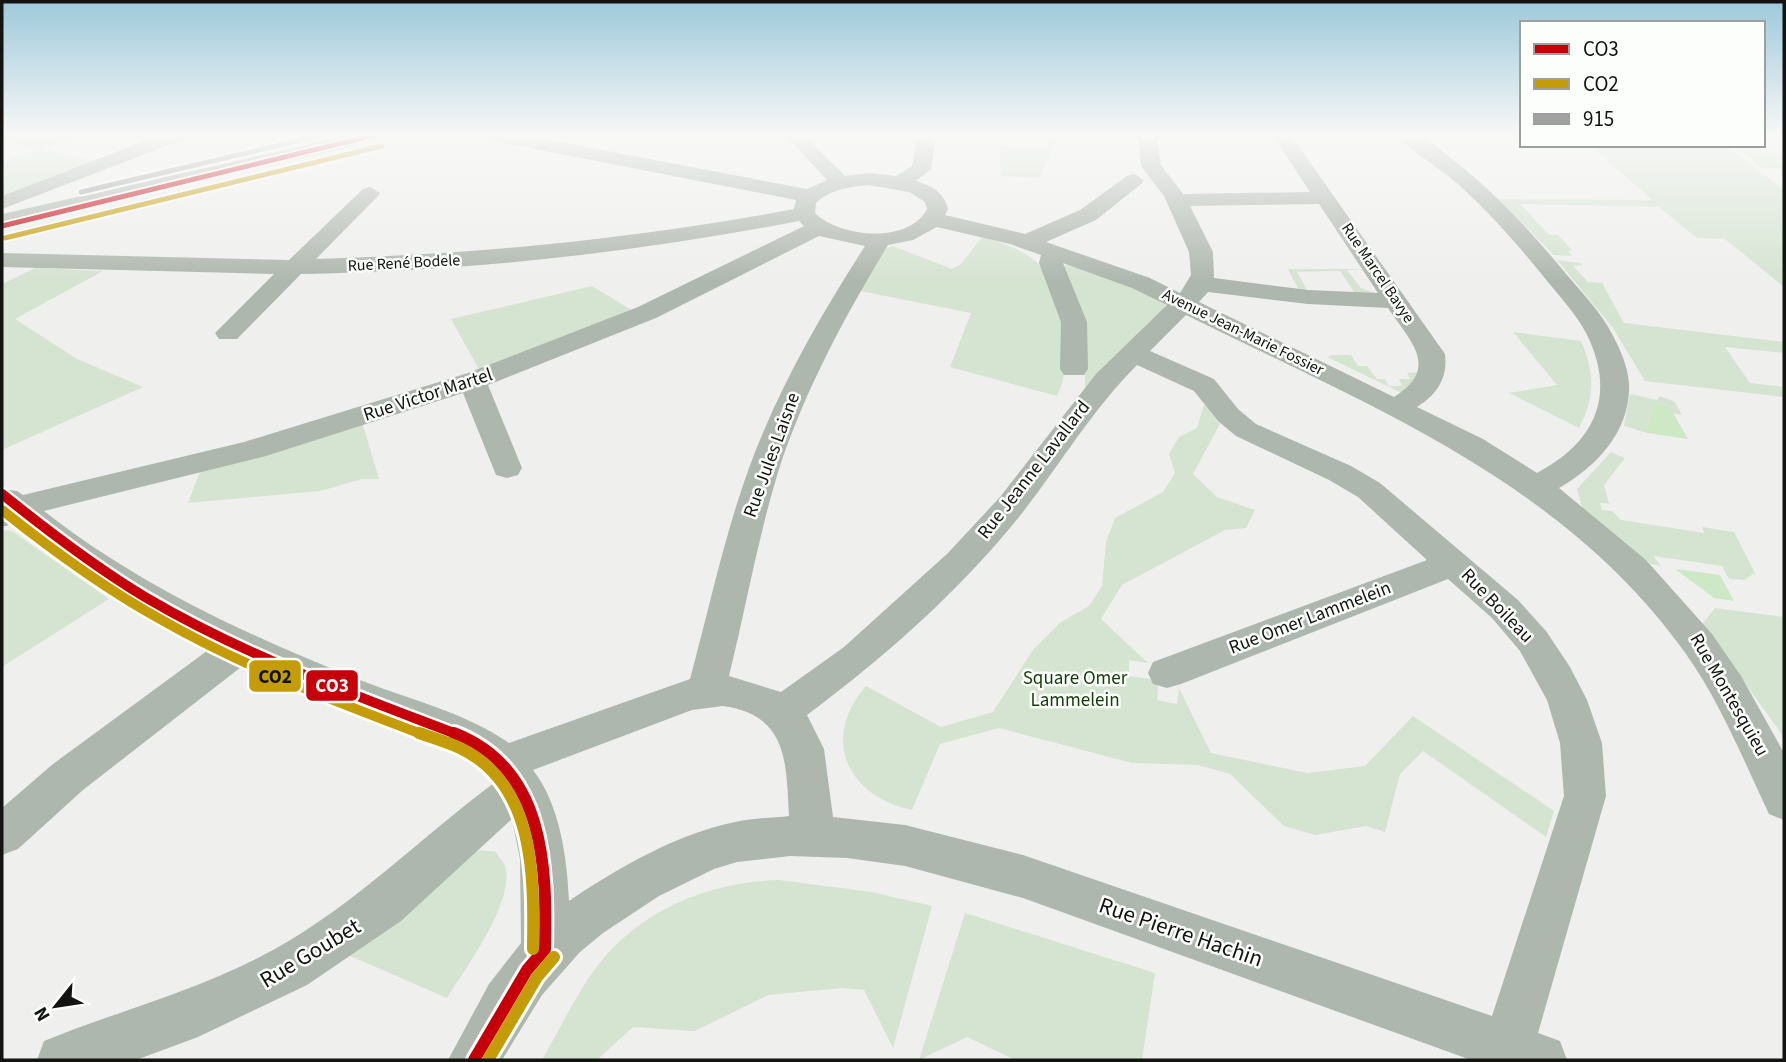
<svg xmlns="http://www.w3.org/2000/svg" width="1786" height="1062" font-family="'Source Sans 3',sans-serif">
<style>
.green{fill:#d5e3d1}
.water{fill:#cce8c4}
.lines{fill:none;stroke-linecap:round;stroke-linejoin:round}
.minor{fill:#aeb7ad;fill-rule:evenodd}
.bus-1-far2-casing{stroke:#fbfefb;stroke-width:9}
.bus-1-far1-casing{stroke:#fbfefb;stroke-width:15}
.bus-1-casing{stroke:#fbfefb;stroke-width:18}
.bus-2-far2-casing{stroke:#fbfefb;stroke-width:9}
.bus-2-far1-casing{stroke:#fbfefb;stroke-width:15}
.bus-2-casing{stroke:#fbfefb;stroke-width:18}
.bus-3-casing{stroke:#fbfefb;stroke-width:9}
.bus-1-far2{stroke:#c5000a;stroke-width:5}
.bus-1-far1{stroke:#c5000a;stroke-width:10}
.bus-1{stroke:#c5000a;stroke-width:12}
.bus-2-far2{stroke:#c49c08;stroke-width:5}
.bus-2-far1{stroke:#c49c08;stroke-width:10}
.bus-2{stroke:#c49c08;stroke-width:12}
.bus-3{stroke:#a2a2a2;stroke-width:5}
.labels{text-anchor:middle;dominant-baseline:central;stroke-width:5;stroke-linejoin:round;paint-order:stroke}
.far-street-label{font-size:16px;fill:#131312;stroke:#fbfefb}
.street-label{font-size:19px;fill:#131312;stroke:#fbfefb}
.park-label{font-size:19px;fill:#153c09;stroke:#fbfefb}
.near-street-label{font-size:23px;fill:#131312;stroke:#fbfefb}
.line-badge{stroke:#fbfefb;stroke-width:2.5}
.badge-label{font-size:19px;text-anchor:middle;font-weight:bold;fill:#fff}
.pale-badge-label{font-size:19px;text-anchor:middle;font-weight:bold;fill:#111}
</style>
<rect width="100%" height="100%" fill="#eff0ee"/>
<path class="green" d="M2,134H85L42,149L98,162L2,200L4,162L40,150L5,141Z
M1048,134H1055L1056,143L1039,178L1001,176L999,146L1047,147Z
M1589,145H1727L1784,191V287L1725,239L1697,238L1659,207L1520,204L1549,235H1558L1572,250L1568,251L1572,256L1554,255L1498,199L1652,200Z
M982,237C1036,252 1054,268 1064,323C1068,348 1068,373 1057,396L950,367L971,313L855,290L882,250L893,246L952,269L961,264Z
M1557,260L1580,263L1583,265L1573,266L1588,282L1602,283L1624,323L1784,342V353L1725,347L1750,383L1784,387V397L1645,381L1613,328Z
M1066,265H1077L1159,298L1165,305V311L1085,388V347L1062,267Z
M35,268L103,271L15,319L77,359L143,387L2,450V284Z
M1288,269H1369L1347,270L1361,288L1381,295L1355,293L1340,271L1297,272L1308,292H1300Z
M592,286L635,312L481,373L451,319Z
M1513,332L1581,341C1595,373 1595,397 1579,428L1509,393L1557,385Z
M1332,355H1351L1358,366H1367L1377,379H1385L1389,386H1402L1399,379H1410L1407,373L1422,372L1404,394L1327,357Z
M1630,394L1657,400L1660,396L1675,402L1682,415L1673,413L1669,406L1652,403L1647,433L1624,426Z
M1204,404L1220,424L1193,474L1217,497L1255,510L1246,528L1225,530L1122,585L1101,619L1148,663L1129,660V676L1150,679L1158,686L1157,700L1177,704L1179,688L1211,753L1307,773L1365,766L1413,716L1554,811L1546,837L1423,751L1400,774L1385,832L1366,826L1315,835L1284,826L1230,774L1198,765L1132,763L999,728L940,744L912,810C847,796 820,739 866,686L941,727L993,712L1033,650L1061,622L1089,606L1102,586L1106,542L1115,518L1163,492L1175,473L1169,454L1179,437L1197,428Z
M362,422L379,479H362L320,491L188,503L203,464Z
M1611,452L1625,458L1604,485L1609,504L1600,503L1602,510L1612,511L1621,520L1704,533L1702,527L1734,532L1755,573L1744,580L1729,579L1722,566L1653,556L1661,566L1651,564L1590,517L1582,507L1577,489Z
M2,530L12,531L109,599L2,667Z
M1715,608L1784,617V742L1781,733L1702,624Z
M479,850L496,852C498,856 503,861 505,866C516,900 465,969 447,998L348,955L458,862Z
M779,880L872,892L932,906L893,1048L864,990L841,988L768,995L695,1031L633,1027L597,1060H542C558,1032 572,1003 590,976C633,913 705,882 779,880Z
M965,913L1155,973L1142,1060H1015L967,1037L919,1060Z"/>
<path class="water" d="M1734,146H1750L1784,157V169L1762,168Z
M1652,403L1669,406L1688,439L1647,433Z
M1675,569L1720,575L1734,601L1714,598Z"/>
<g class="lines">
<path class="minor" d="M163,134H189L187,138L2,209V196Z
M355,134H388L379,140L2,228V214Z
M480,134H517L807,189L827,180L784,134H803L845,176L869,173L896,176L912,166L918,134H936L931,169L916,181C932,186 944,192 948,209L945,215L1025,234L1080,210L1127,176L1134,174L1144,180L1141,184L1096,220L1046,242L1150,278L1180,293L1191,275L1189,252L1164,196L1141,166L1138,134H1156L1161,165L1183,194L1310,192L1272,134H1290L1445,354C1448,378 1437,395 1417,407L1483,439L1537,473C1596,442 1617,394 1586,333C1576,314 1561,298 1548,282C1520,247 1491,214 1458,184C1441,169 1407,149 1396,134C1402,134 1411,132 1417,134C1426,136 1436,146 1443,152C1490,187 1530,230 1567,275C1583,294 1601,312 1612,334C1620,349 1628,366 1629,384C1631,430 1597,467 1559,488L1646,560L1712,634L1741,676L1784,753V820L1769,814C1743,759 1721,704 1686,654C1563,481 1369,406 1186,315L1150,351L1214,379L1238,409L1256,424L1351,466L1380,483L1518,600L1546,631L1570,667L1587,700L1602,743L1606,796L1538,1033L1560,1041L1567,1060H1471L1023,898L905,866L847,858L790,856L737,862L714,869L659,896L603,933L580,952L542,995L502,1060H448L489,984L521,943L520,859L512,819L401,921L307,985L198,1037L136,1060H37L44,1041C120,1010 200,990 273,950C356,904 419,839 494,783L479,766L453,750L245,664L83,790L18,849L2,855V808L53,764L211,648L101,586L16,523L2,527V489L17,491L23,495L244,442L468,373L638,307L804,226L799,221C634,253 469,271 301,274L237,339H219L215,333L274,274L2,267V253L289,260L363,189L370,187L380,193L377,197L316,259C477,254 635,239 794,209L796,200L489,140ZM869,185L909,192L925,202L927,209C908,245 839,237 815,213L816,203C831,189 849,187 869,185ZM1319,204L1378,293L1308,290L1214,278L1213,252L1190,206ZM937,227L1010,244L1041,255L1039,263L1061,322L1060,369L1064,375H1084L1088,369L1087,322L1063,263L1132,288L1167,305L1096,374L1000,497L948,553L844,647L781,692L729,676C746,607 758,537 779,469C805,390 845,316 888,245L913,240ZM819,236L865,246C820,316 778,389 749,468C724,537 709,609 690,679L509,743C463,711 404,698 352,677C243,633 137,584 44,511L266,456L463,393L496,475L507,478L518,475L522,468L488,385L656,318ZM1208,292L1308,304L1388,308C1410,341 1441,368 1394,397L1199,302ZM1137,365L1194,391L1218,421L1236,436L1329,480L1358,497L1427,560L1153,662L1148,673L1153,684L1167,688L1181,684L1448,579L1492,618L1520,651L1547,700L1560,743L1564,796L1492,1016L1023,855L905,825L833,817L824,749L807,715C886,656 962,589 1023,512C1061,463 1093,409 1137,365ZM723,706C788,715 786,762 789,816C772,818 753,818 735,822C676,834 618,868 569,901C567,857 560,805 533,770L692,710Z"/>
<defs>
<path id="bus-1-far2" d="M2,226L379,134"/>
<path id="bus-1-far1" d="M2,494C48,531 95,567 145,597C243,655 352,694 459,735"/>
<path id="bus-1" d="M454,733C545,768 547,867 545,949
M474,1060L527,970L545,949"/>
<path id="bus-2-far2" d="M5,238L382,146"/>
<path id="bus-2-far1" d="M2,510C52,550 104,588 160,619C244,667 334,701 424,735"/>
<path id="bus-2" d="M419,733C433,738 447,742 460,748C536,784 534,878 533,949
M488,1060L537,977L554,957"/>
<path id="bus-3" d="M81,192L327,134"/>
</defs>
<use href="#bus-1-far2" class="bus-1-far2-casing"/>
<use href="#bus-1-far1" class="bus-1-far1-casing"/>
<use href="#bus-1" class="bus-1-casing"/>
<use href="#bus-2-far2" class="bus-2-far2-casing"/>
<use href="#bus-2-far1" class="bus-2-far1-casing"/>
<use href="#bus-2" class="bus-2-casing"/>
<use href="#bus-3" class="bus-3-casing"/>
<use href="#bus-1-far2" class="bus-1-far2"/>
<use href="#bus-1-far1" class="bus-1-far1"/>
<use href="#bus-1" class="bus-1"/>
<use href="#bus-2-far2" class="bus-2-far2"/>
<use href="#bus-2-far1" class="bus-2-far1"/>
<use href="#bus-2" class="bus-2"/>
<use href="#bus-3" class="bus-3"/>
</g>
<linearGradient id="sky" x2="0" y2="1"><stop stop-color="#9dc9da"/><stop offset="0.48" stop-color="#f8f8f7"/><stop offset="1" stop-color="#f8f8f7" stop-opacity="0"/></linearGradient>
<rect width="1786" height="282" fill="url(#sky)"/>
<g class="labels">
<g class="far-street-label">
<text transform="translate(404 263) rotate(-3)">Rue René Bodele</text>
<text transform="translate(1378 273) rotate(56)">Rue Marcel Bavye</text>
<text transform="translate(1243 332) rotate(26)">Avenue Jean-Marie Fossier</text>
</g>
<g class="street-label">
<text transform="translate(428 395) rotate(-18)">Rue Victor Martel</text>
<text transform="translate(772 455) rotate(-70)">Rue Jules Laisne</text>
<text transform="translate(1034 470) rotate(-52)">Rue Jeanne Lavallard</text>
<text transform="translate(1497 606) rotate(46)">Rue Boileau</text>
<text transform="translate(1310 618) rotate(-21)">Rue Omer Lammelein</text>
<text transform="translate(1729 695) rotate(60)">Rue Montesquieu</text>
</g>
<g class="park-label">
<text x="1075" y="678">Square Omer<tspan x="1075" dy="22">Lammelein</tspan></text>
</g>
<g class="near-street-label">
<text transform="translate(1181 932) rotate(19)">Rue Pierre Hachin</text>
<text transform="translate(310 953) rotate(-31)">Rue Goubet</text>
</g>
</g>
<g class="line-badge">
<rect x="248" y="659" width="54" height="34" rx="7" fill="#c49c08"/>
<rect x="305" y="669" width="54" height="33" rx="7" fill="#c5000a"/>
</g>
<g class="badge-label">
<text x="332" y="692">CO3</text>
</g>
<g class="pale-badge-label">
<text x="275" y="683">CO2</text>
</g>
<rect width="1786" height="1062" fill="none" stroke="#131312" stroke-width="7"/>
<rect x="1520" y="21" width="245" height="126" fill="#fbfefb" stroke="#9ea09e" stroke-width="2"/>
<rect x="1534" y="44" width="35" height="10" fill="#c5000a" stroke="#9ea09e" stroke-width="2"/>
<text x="1583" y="56" font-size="21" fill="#131312">CO3</text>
<rect x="1534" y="79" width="35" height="10" fill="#c49c08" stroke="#9ea09e" stroke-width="2"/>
<text x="1583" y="91" font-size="21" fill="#131312">CO2</text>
<rect x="1534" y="114" width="35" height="10" fill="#a2a2a2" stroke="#9ea09e" stroke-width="2"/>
<text x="1583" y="126" font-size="21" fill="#131312">915</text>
<g transform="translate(56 1006) rotate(240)" stroke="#fbfefb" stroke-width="5" paint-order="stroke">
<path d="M0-5L12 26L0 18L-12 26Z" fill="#131312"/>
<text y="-10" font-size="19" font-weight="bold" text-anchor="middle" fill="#131312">N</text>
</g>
</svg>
